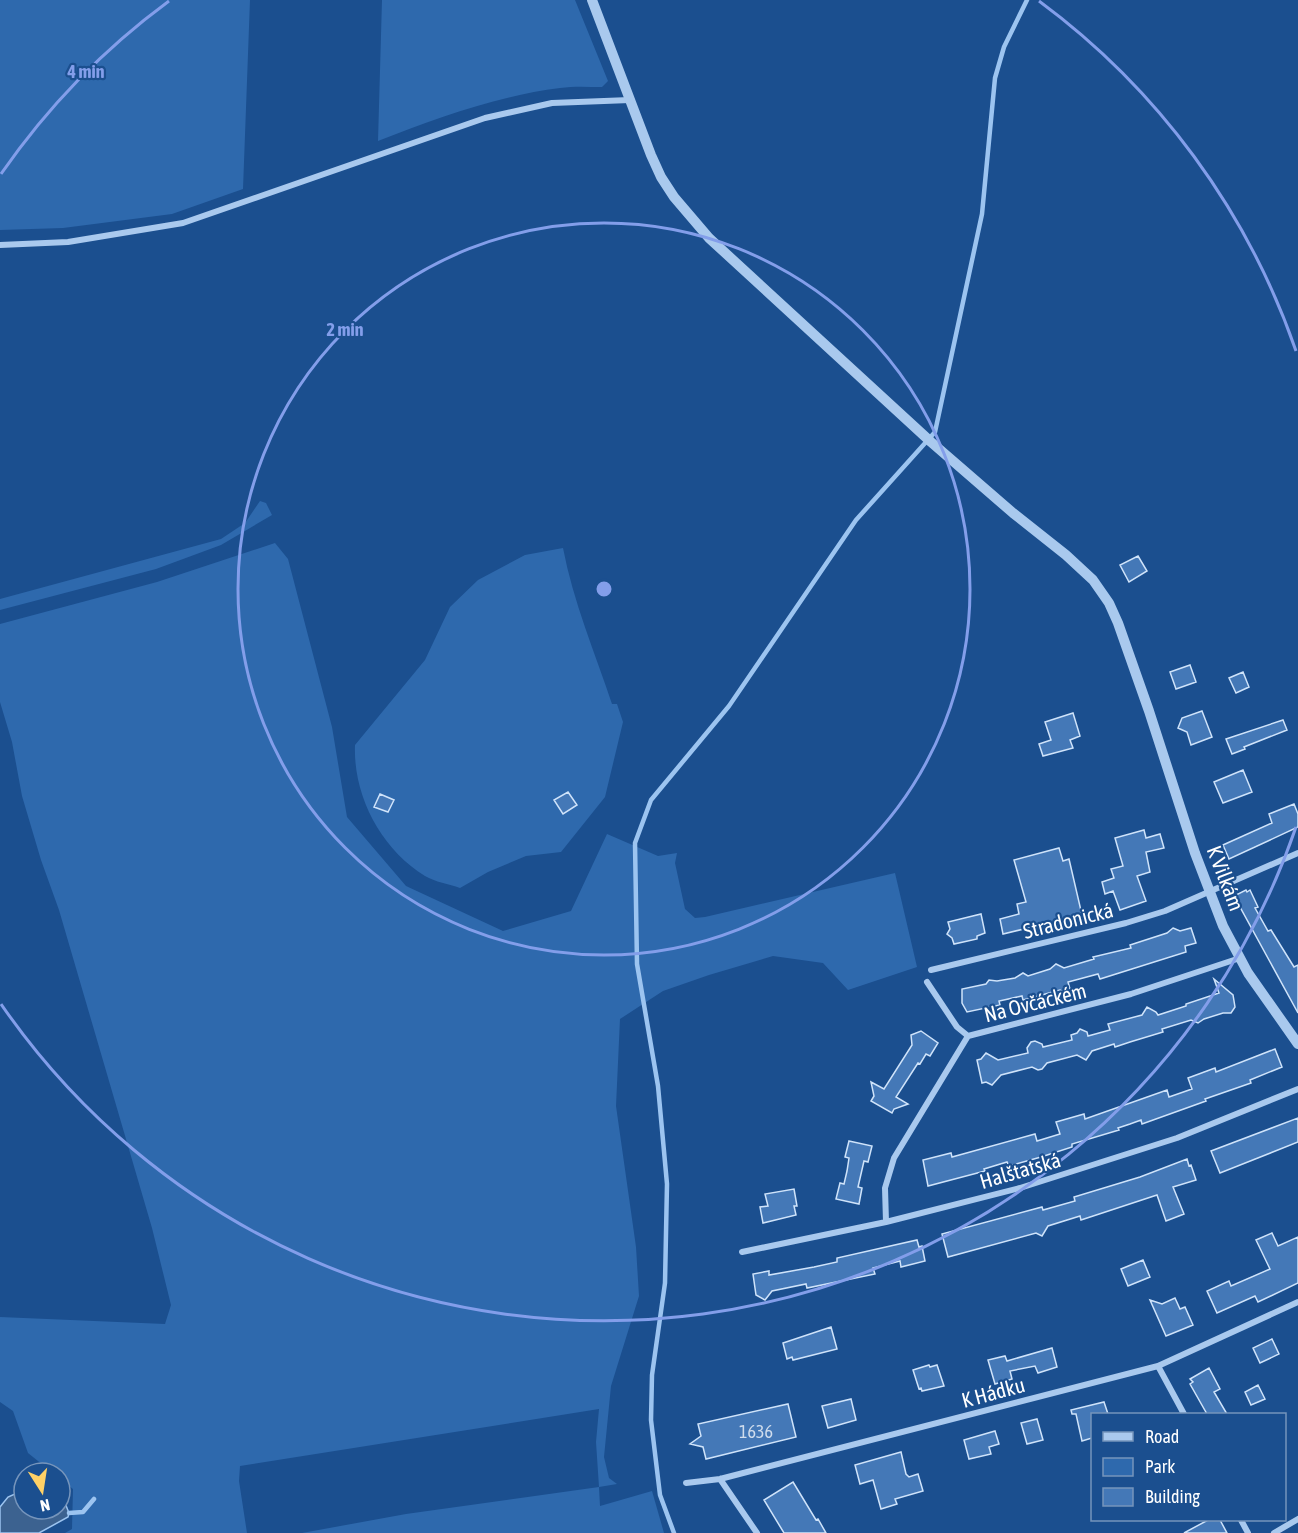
<svg xmlns="http://www.w3.org/2000/svg" width="1298" height="1533" font-family="'Asap Condensed',sans-serif">
<style>
.green{fill:#2e69ad}
.water{fill:#3c6290;stroke:#9cc4f0;stroke-width:1.5}
.lines{fill:none;stroke-linecap:round;stroke-linejoin:round}
.stream{stroke:#9cc4f0;stroke-width:4.5}
.building{fill:#4478b7;stroke:#cfe3fa;stroke-width:1.5}
.minor{stroke:#a9c9ee;stroke-width:6}
.tertiary{stroke:#a9c9ee;stroke-width:10}
.ring{fill:none;stroke:#839eea;stroke-width:3}
.labels{text-anchor:middle;dominant-baseline:central;stroke-width:4.5;stroke-linejoin:round;paint-order:stroke}
.number-label{font-size:18px;fill:#d0dded}
.street-label{font-size:21px;fill:#fff;stroke:#1b4f8f}
.centre{fill:#839eea;stroke:#1b4f8f;stroke-width:3}
.ring-label{font-size:18px;text-anchor:middle;font-weight:bold;fill:#839eea;stroke:#1b4f8f;stroke-width:4.5;stroke-linejoin:round;paint-order:stroke}
</style>
<rect width="100%" height="100%" fill="#1b4f8f"/>
<path class="green" d="M0,0H250L243,189L172,214L63,228L0,230Z
M382,0H575L608,81L602,87C588,87 574,86 560,88C497,96 437,118 378,141Z
M260,501L266,503L272,515L221,545L156,569L0,610V599L221,539L245,523Z
M275,543L288,559L332,727L347,817L406,886L503,931L571,911L607,834L658,856L677,853L675,863L685,909L695,918L705,917L895,873L917,967L848,990L823,963L773,956L709,975L663,991L620,1019L616,1106L636,1247L639,1296L611,1386L604,1457L609,1478L617,1484L599,1487L600,1506L652,1491L664,1533H302L406,1514L599,1487L596,1442L599,1409L240,1466L239,1481L247,1533H65L72,1529L73,1489L60,1479V1473H53L28,1453L13,1411L0,1402V1317L165,1324L171,1305L152,1228L59,910L41,860L22,796L12,742L0,702V624L157,582Z
M563,548C573,601 595,653 612,704H617L623,722L605,797L561,852L526,856L488,872L460,888C449,884 435,882 425,876C381,849 353,796 355,745L425,660L450,607L478,580L525,555Z"/>
<path class="water" d="M24,1490V1509H60V1501L65,1503L69,1513L68,1517L39,1533H0V1507L8,1497Z"/>
<g class="lines">
<path class="stream" d="M69,1513L83,1512L94,1499
M674,1533L660,1495L651,1420L652,1375L665,1283L667,1184L658,1086L637,964L635,843L651,800L729,706L856,520L935,432L982,214L995,78L1004,47L1027,0"/>
</g>
<path class="building" d="M1138,556L1147,571L1129,582L1120,565Z
M1190,665L1196,682L1176,689L1170,672Z
M1243,672L1249,687L1236,693L1229,678Z
M1202,711L1212,737L1191,745L1187,732L1178,728L1182,718Z
M1073,713L1080,736L1070,740L1073,748L1043,756L1039,744L1051,740L1045,722Z
M1283,720L1287,730L1244,747L1245,749L1232,754L1226,739Z
M1243,770L1252,792L1223,803L1214,782Z
M568,792L577,805L563,814L554,800Z
M380,794L394,800L388,812L374,807Z
M1294,804L1298,814V827L1229,859L1223,845L1272,823L1269,814Z
M1144,830L1146,838L1160,834L1164,848L1146,852L1150,872L1137,876L1146,901L1120,910L1113,891L1105,894L1102,882L1114,878L1111,869L1123,866L1115,838Z
M1059,848L1063,861L1069,859L1082,915L1003,934L1000,919L1019,914L1017,904L1026,902L1014,860Z
M1246,890L1247,892L1250,890L1258,907L1255,908L1268,931L1271,930L1294,967L1298,965V1013L1234,896Z
M981,914L985,933L977,936V939L954,944L952,938L947,934L950,929L948,922Z
M1173,928L1180,931L1191,928L1196,943L1185,946L1186,952L1100,979L1098,974L1068,982L1072,996L1060,990L1023,1000L1022,996L999,1001L1000,1005L967,1012L962,1003V989L986,984L989,980L997,981L1015,978L1023,973L1028,976L1050,969L1056,964L1064,968L1094,959L1093,957L1131,948L1130,945L1167,933Z
M1214,979L1233,995L1235,1007L1231,1013H1223L1204,1019L1198,1023L1191,1020L1162,1029L1163,1032L1130,1042L1115,1047L1114,1044L1092,1051L1086,1060L1077,1055L1047,1063L1042,1069L1038,1070L1032,1067L1001,1075L992,1085L986,1082L982,1083L977,1060L981,1059L986,1053L998,1060L1028,1053L1027,1048L1031,1042L1035,1041L1042,1044L1043,1047L1072,1040L1071,1035L1077,1033L1080,1029L1087,1032L1088,1036L1110,1030L1108,1024L1142,1015L1147,1007L1156,1012L1158,1015L1186,1006V1004L1219,993Z
M921,1031L938,1043L930,1056L926,1054L920,1064L918,1063L896,1097L908,1104L894,1109L892,1113L871,1101L874,1096L871,1082L884,1089L912,1045L911,1035Z
M1275,1049L1282,1067L1250,1080L1251,1083L1205,1099L1206,1101L1142,1124L1141,1120L1130,1124L1118,1128L1119,1130L1072,1144V1147L1041,1157L1009,1166L1007,1162L984,1169L985,1171L928,1186L923,1160L951,1153L952,1157L1035,1134L1037,1141L1060,1134L1056,1122L1084,1114L1085,1119L1167,1090L1169,1097L1192,1089L1188,1078L1215,1068L1216,1072Z
M1298,1118V1142L1220,1173L1211,1151Z
M849,1141L872,1146L868,1162L864,1161L858,1187L862,1188L859,1204L836,1199L840,1183L844,1184L847,1171L849,1158L845,1157Z
M1187,1159L1189,1166L1191,1165L1196,1180L1173,1187L1184,1214L1166,1221L1157,1195L1081,1220L1080,1216L1048,1226L1042,1236L1036,1233L948,1257L942,1234L1042,1207L1043,1210L1075,1201L1074,1197L1140,1177Z
M794,1189L797,1206H794L796,1215L763,1223L760,1207L768,1206L765,1194Z
M1272,1233L1278,1246L1298,1237V1283L1258,1302L1255,1296L1217,1313L1207,1291L1229,1281L1231,1286L1270,1269L1256,1240Z
M917,1240L919,1247L922,1246L925,1261L901,1267L900,1261L873,1268L875,1274L807,1288L806,1284L772,1291L765,1300L756,1295L753,1274L769,1271V1275L814,1267L837,1262V1258Z
M1143,1260L1150,1277L1128,1286L1121,1269Z
M1175,1298L1180,1309L1185,1307L1193,1325L1166,1336L1150,1300L1162,1304Z
M831,1327L837,1349L793,1360L792,1357L787,1359L783,1343Z
M1272,1339L1279,1354L1260,1363L1253,1348Z
M1052,1348L1057,1367L1038,1373L1035,1366L1010,1371L1012,1379L995,1384L988,1360L1005,1356L1007,1361Z
M929,1365L930,1367L937,1365L944,1386L922,1391L921,1388L919,1389L913,1370Z
M1209,1368L1220,1389L1214,1392L1227,1414H1207L1190,1384L1193,1382L1190,1379Z
M1258,1385L1265,1399L1251,1405L1245,1392Z
M851,1399L856,1420L828,1428L822,1406Z
M1104,1402L1108,1414H1092V1438L1082,1441L1076,1414H1072L1071,1410Z
M788,1404L796,1437L706,1459L703,1447L690,1444L701,1436L698,1424Z
M1037,1419L1043,1440L1027,1444L1021,1423Z
M995,1431L999,1444L989,1447L991,1454L969,1459L964,1440Z
M901,1452L906,1474L909,1477L918,1474L923,1491L895,1499L897,1504L881,1509L873,1480L860,1484L855,1465Z
M793,1482L816,1520L818,1519L826,1533H784L764,1500Z
M1208,1520H1220L1227,1533H1184Z"/>
<g class="lines">
<path class="minor" d="M0,245L68,242L183,223L485,118L552,103L630,100
M931,970L1126,923L1165,911L1298,853
M927,982L957,1027L968,1036
M886,1222L885,1188L894,1158L968,1036L1131,994L1240,958
M742,1252L886,1222L1020,1188L1177,1138L1298,1089
M1158,1366L1184,1414
M720,1479L757,1533
M686,1483L720,1479L1158,1366L1298,1302
M1241,1520L1248,1533
M1274,1533L1298,1519"/>
<path class="tertiary" d="M592,0L651,155L661,177L674,197L709,238L931,442L1013,513L1066,555L1093,580L1109,603L1118,623L1149,711L1195,853L1223,926L1248,973L1298,1044"/>
</g>
<g class="ring">
<circle cx="604" cy="589" r="366"/>
<path d="M1296 827A732 732 0 0 1 1 1004M1 174A732 732 0 0 1 169 1M1039 1A732 732 0 0 1 1296 351"/>
</g>
<g class="labels">
<g class="number-label">
<text x="756" y="1431">1636</text>
</g>
<g class="street-label">
<text transform="translate(1226 878) rotate(69)">K Vilkám</text>
<text transform="translate(1068 920) rotate(-14)">Stradonická</text>
<text transform="translate(1035 1002) rotate(-14)">Na Ovčáckém</text>
<text transform="translate(1020 1170) rotate(-16)">Halštatská</text>
<text transform="translate(993 1392) rotate(-15)">K Hádku</text>
</g>
</g>
<circle cx="604" cy="589" r="9" class="centre"/>
<g class="ring-label">
<text x="86" y="78">4 min</text>
<text x="345" y="336">2 min</text>
</g>
<rect x="1091" y="1413" width="195" height="108" fill="#1b4f8f" stroke="#7695bc" stroke-width="1.5"/>
<rect x="1103" y="1432" width="30" height="9" fill="#a9c9ee" stroke="#7695bc" stroke-width="1.5"/>
<text x="1145" y="1443" font-size="18" fill="#ffffff">Road</text>
<rect x="1103" y="1458" width="30" height="18" fill="#2e69ad" stroke="#7695bc" stroke-width="1.5"/>
<text x="1145" y="1473" font-size="18" fill="#ffffff">Park</text>
<rect x="1103" y="1488" width="30" height="18" fill="#4478b7" stroke="#7695bc" stroke-width="1.5"/>
<text x="1145" y="1503" font-size="18" fill="#ffffff">Building</text>
<g transform="translate(42 1491) rotate(168)"><circle r="28" fill="#1b4f8f" stroke="#7695bc" stroke-width="1.5"/>
<path d="M0-4.5L10 22L0 15L-10 22Z" fill="#ffd166"/>
<text y="-9" font-size="16" font-weight="bold" text-anchor="middle" fill="#ffffff">N</text>
</g>
</svg>
